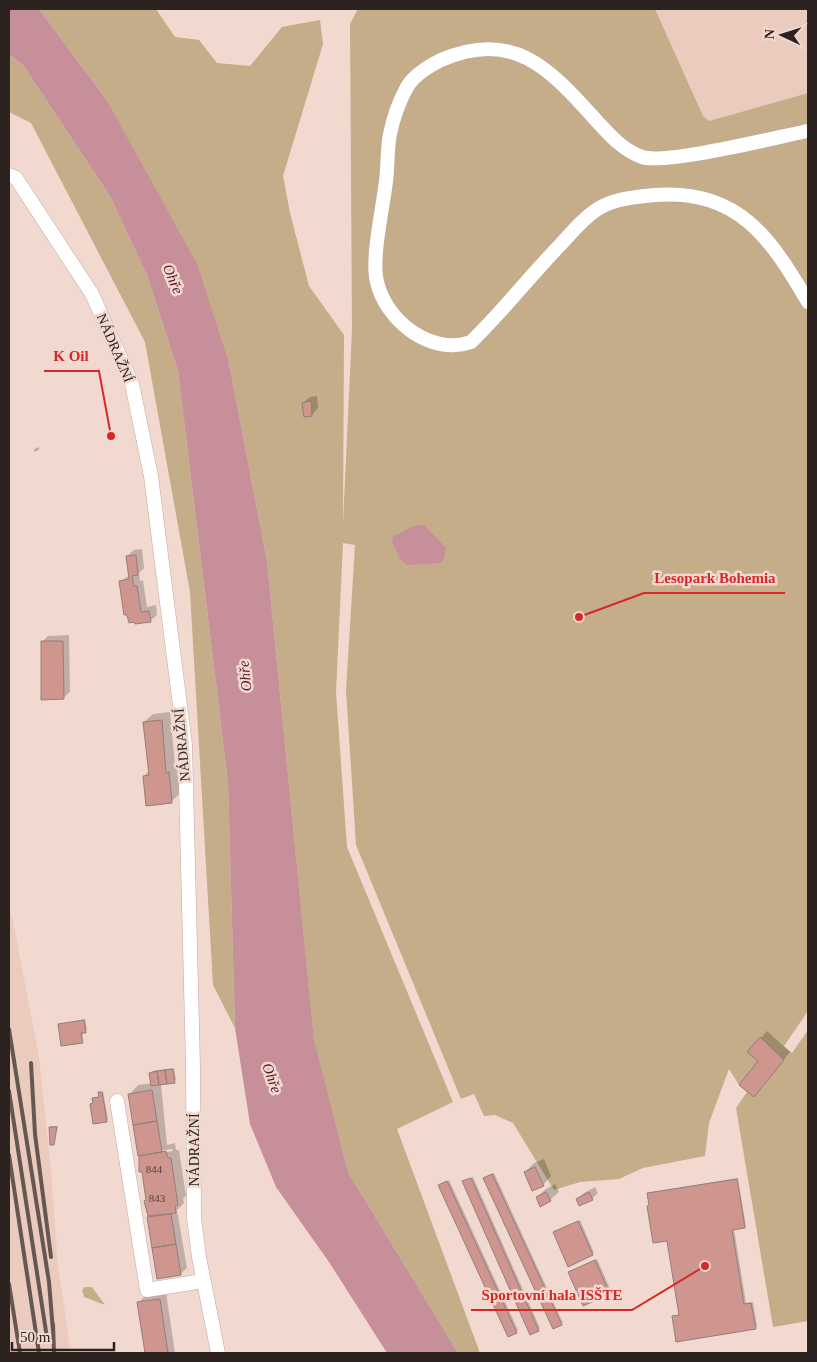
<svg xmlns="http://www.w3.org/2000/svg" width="817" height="1362" font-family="Georgia,serif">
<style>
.built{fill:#eacbbe}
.green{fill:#c4ad88}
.water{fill:#c78f99}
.shadow{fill:#0003;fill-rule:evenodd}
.building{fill:#cf9690;stroke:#947d7b}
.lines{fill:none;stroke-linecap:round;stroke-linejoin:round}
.street-casing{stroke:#c1aaa1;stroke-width:15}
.street{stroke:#fff;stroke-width:14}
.rail{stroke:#655853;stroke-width:4}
.labels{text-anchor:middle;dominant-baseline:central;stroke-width:5;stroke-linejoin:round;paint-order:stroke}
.number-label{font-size:11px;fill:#55403c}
.street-label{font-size:14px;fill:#2c2320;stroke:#f1d9d0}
.water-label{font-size:15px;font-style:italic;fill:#5d192c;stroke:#f1d9d0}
.leader{fill:none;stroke:#d62828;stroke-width:2}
.callout-dot{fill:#d62828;stroke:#f1d9d0;stroke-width:2}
.callout-label{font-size:15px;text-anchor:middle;font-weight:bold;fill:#d62828;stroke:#f1d9d0;stroke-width:5;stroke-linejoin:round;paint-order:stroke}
</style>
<rect width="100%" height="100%" fill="#f1d9d0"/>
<path class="built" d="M655,9H808V93L709,121L703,116Z
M9,912L12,916L39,1057L51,1171L58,1266L71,1353H9Z"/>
<path class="green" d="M39,9H156L175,37L199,40L217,63L250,66L282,27L320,20L323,44L283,176L290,213L309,286L344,335L343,523L352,329L350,24L358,9H655L703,116L709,121L808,93V1011L784,1046L792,1053L808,1030V1321L773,1327L736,1108L747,1092L739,1085L729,1069L709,1123L705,1156L643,1168L619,1179L580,1182L554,1190L513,1123L495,1115L484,1116L474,1094L461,1099L356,845L346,690L355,545L343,543L336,692L347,847L453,1102L397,1129L480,1353H458L348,1172L314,1042L267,561L229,363L106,99Z
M9,54L23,65L110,196L147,275L178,371L228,782L235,1028L213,985L190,592L145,342L31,123L9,112Z
M85,1287H92L105,1305L84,1297L82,1290Z"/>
<path class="water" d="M9,9H39L106,99L197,264L229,363L267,561L314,1040L348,1172L458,1353H387L329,1262L276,1187L250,1124L235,1028L228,782L178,371L147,275L110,196L23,65L9,54Z
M424,525L446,548L444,559L441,563L407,565L400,559L392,542L394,535C408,532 407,525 424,525Z"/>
<path class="shadow" d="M317,396L318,408L312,415L303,403L310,397Z
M39,447V450L34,452V449Z
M142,549L144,568L139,573L140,581L143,580L147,607L156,605L157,615L150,621L136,623L121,581L130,575L127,556L134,550Z
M69,635L70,692L63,698L42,642L48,636Z
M170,712L175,765L177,764L180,793L171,802L144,776L150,770L144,722L153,714Z
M85,1019L87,1030L83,1032L82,1042L59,1025Z
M767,1031L790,1052L760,1089V1061L749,1052Z
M174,1068L176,1080L161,1084L167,1145L175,1143L176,1150H179L186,1196L183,1198L184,1203L177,1210L187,1268L180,1274L149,1217V1210H146L145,1201L147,1199L143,1170L140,1171L139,1162L143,1154L130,1094L138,1085L152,1083V1071ZM172,1149L173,1151L146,1156V1153Z
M103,1091L108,1119L106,1121L94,1098L100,1096V1093Z
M52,1126H58L53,1144L50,1127Z
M544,1159L551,1176L543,1185L525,1172L534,1163Z
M494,1173L563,1323L561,1324L487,1176Z
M473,1177L540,1328L538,1330L466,1180Z
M738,1178L746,1226L734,1229L746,1303L753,1302L757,1326L755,1328L674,1316L680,1314L668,1239L650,1204L648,1193Z
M449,1180L518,1330L516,1332L442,1184Z
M555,1184L559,1192L550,1200L537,1197L546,1189Z
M595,1187L598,1193L592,1199H577L584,1193Z
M580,1220L594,1253L592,1254L556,1231Z
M597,1259L611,1291L584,1304L569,1272Z
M166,1293L175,1353H146L138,1303L145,1296Z"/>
<path class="building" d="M311,401L312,416L304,417L302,403Z
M136,555L138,575L132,576L134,586H137L141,612L149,611L151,622L135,624L134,622L129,623L127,615H124L119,581L129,579L126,556Z
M41,641H63L64,699L41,700Z
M162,720L166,773L169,772L172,803L146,806L143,776L149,775L143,722Z
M84,1020L86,1033H81L83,1043L61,1046L58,1024Z
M760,1037L784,1060L754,1097L739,1085L758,1061L747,1052Z
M173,1069L175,1083L167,1084L165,1070Z
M165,1070L167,1084L159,1085L157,1071Z
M157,1071L159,1085L151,1086L149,1073Z
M152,1090L157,1121L133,1125L128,1094Z
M98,1092H102L107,1122L93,1124L90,1104L93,1103L92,1098L99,1097Z
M157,1121L162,1152L138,1156L133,1125Z
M49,1127H57L54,1145H50Z
M166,1151L168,1158H171L178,1205L175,1206L176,1213L148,1216L144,1201L146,1200L142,1172H139V1156Z
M535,1167L544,1186L532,1191L524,1172Z
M492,1174L562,1325L553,1329L483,1178Z
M471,1178L539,1331L530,1335L462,1181Z
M737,1179L745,1228L732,1230L744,1304L751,1303L756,1329L676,1342L672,1316L679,1315L667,1241L653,1243L647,1206L649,1205L647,1193Z
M447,1181L517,1333L508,1337L438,1185Z
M546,1192L551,1201L540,1207L536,1197Z
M589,1192L593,1200L579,1206L576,1199Z
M171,1214L176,1244L152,1248L147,1217Z
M578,1221L593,1255L568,1267L553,1232Z
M176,1244L181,1275L157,1279L152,1248Z
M595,1260L610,1294L583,1306L568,1272Z
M160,1299L168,1353H145L137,1302Z"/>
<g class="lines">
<defs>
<path id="street" d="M808,131C777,137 666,165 642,157C622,150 608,133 594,118C549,68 513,29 441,60C429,66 414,75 407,87C400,100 393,119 390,134C387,149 388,166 386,181C383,208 371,258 377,282C386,321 431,356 471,342C503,311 530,276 561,244C573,231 587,214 603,206C619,198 638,197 655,195C738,189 770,237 808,302
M9,175L16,178L92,294L132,384L151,476L185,745L193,1066L194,1218L199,1257L218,1353
M117,1101L147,1290L203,1281"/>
</defs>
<use href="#street" class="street-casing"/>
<use href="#street" class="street"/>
<path class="rail" d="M9,1029L49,1282L53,1331
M31,1063L35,1134L51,1257
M9,1091L47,1338
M9,1155L39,1353
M9,1284L20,1353
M53,1324L54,1353"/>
</g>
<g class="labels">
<g class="number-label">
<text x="154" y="1169">844</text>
<text x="157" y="1198">843</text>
</g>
<g class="street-label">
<text transform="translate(115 348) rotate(67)">NÁDRAŽNÍ</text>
<text transform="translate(182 745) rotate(-95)">NÁDRAŽNÍ</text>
<text transform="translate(194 1150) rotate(-90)">NÁDRAŽNÍ</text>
</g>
<g class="water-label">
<text transform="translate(173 279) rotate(67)">Ohře</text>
<text transform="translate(245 676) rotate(-96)">Ohře</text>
<text transform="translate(272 1078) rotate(70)">Ohře</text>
</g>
</g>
<path class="leader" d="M111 436L99 371H44M579 617L644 593H785M705 1266L632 1310H471"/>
<g class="callout-dot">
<circle cx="111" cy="436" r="5"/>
<circle cx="579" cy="617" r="5"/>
<circle cx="705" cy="1266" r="5"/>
</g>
<g class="callout-label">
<text x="71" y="361">K Oil</text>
<text x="715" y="583">Lesopark Bohemia</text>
<text x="552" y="1300">Sportovní hala ISŠTE</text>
</g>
<rect width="817" height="1362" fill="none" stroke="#2c2320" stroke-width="20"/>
<g transform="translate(782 35) rotate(274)" stroke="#f1d9d0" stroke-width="4" paint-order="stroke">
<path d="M0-4L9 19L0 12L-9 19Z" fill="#2c2320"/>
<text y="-8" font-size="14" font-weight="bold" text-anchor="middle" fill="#2c2320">N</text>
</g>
<path d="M12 1342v8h102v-8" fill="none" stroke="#2c2320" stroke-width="2.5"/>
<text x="20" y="1342" font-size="15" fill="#2c2320" stroke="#f1d9d0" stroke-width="4" paint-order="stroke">50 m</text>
</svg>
